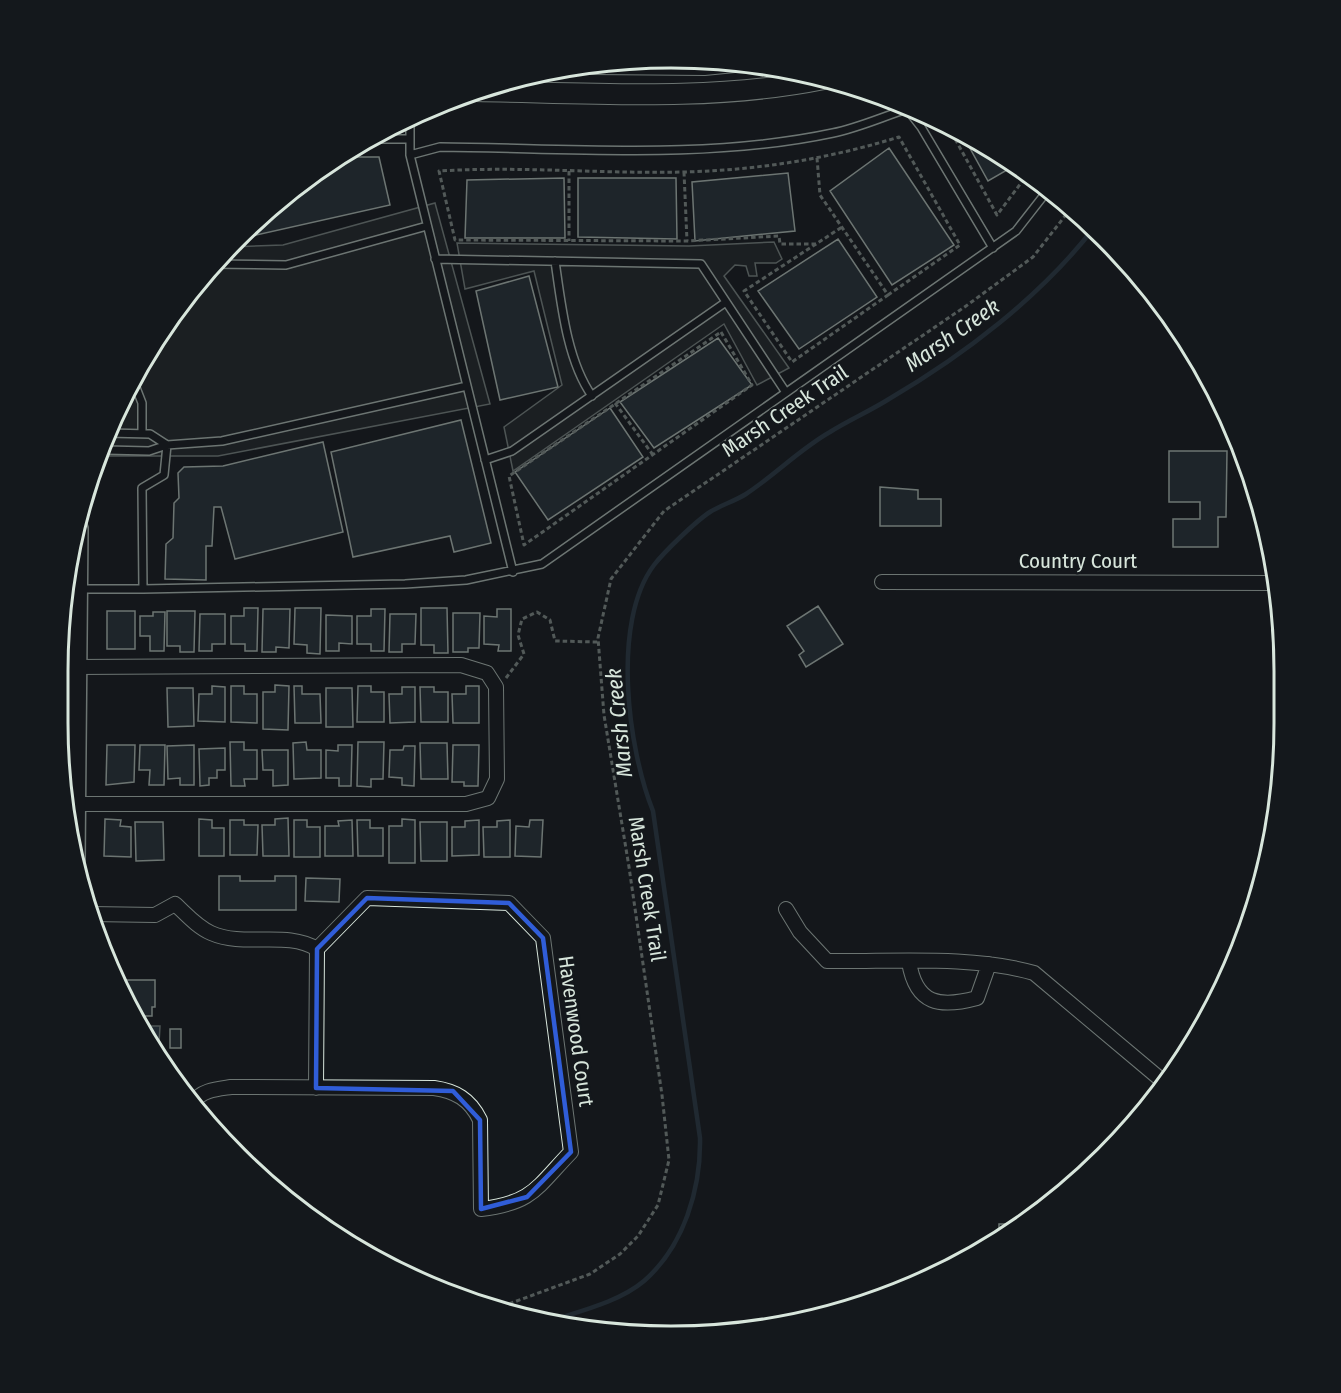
<svg xmlns="http://www.w3.org/2000/svg" width="1341" height="1393" font-family="'Fira Sans Condensed',sans-serif">
<style>
.parking{fill:#24282b;stroke:#939e99;stroke-width:1.5}
.water{fill:#2f3f4d;stroke:#939e99;stroke-width:1.5}
.lines{fill:none;stroke-linecap:round;stroke-linejoin:round}
.stream{stroke:#2f3f4d;stroke-width:4.5}
.building{fill:#2c363c;stroke:#d8e6dc;stroke-width:1.5}
.service-casing{stroke:#d8e6dc;stroke-width:10}
.minor-casing{stroke:#d8e6dc;stroke-width:16}
.secondary-casing{stroke:#d8e6dc;stroke-width:22}
.primary-casing{stroke:#d8e6dc;stroke-width:24}
.path{stroke:#9da8a2;stroke-width:3;stroke-dasharray:4.5 3;stroke-linecap:butt}
.service{stroke:#14181c;stroke-width:7}
.minor{stroke:#14181c;stroke-width:14}
.secondary{stroke:#14181c;stroke-width:20}
.primary{stroke:#14181c;stroke-width:21}
.marked{fill:none;stroke:#305dd8;stroke-width:4.5;stroke-linejoin:round}
.labels{text-anchor:middle;dominant-baseline:central;stroke-width:4.5;stroke-linejoin:round;paint-order:stroke}
.street-label{font-size:21px;fill:#d8e6dc;stroke:#14181c}
.water-label{font-size:22px;font-style:italic;fill:#d8e6dc;stroke:#14181c}
.rim{fill:none;stroke:#d8e6dc;stroke-width:3}
</style>
<rect width="100%" height="100%" fill="#14181c"/>
<path class="parking" d="M435,203L490,404L218,456H107L108,434L139,364L209,266L230,247L283,245Z
M774,242L782,259L776,263H755L757,276H749L746,266L735,265L724,276L789,368L757,385L724,324L513,471L504,427L562,385L534,271L465,289L457,243L689,246Z"/>
<path class="water" d="M140,1026H160L159,1043H149Z"/>
<g class="lines">
<path class="stream" d="M550,1321C580,1311 619,1302 644,1281C684,1246 701,1189 700,1138L653,811C628,749 611,622 654,565C664,552 696,521 710,512C721,505 735,501 746,494C775,475 800,449 830,432C849,420 870,411 889,399C964,355 1040,297 1093,229"/>
</g>
<path class="building" d="M961,132L977,139L1014,166L988,181Z
M889,148L954,245L892,285L830,191Z
M341,157H379L390,205L238,239L297,184Z
M788,173L795,231L695,241L692,182Z
M564,178L565,238H465L467,180Z
M578,178H676L677,239L578,237Z
M838,239L877,297L799,349L758,291Z
M529,276L558,387L500,400L476,291Z
M718,338L752,385L654,448L620,402Z
M610,408L643,457L548,520L515,472Z
M461,420L491,543L454,552L450,536L353,557L331,452Z
M323,442L343,532L235,559L221,507H214L212,546H206V580L165,579L166,544L173,538L174,503L179,498L178,473L184,467L223,466Z
M1169,451H1227L1226,517H1218V547H1173V519H1200V502H1169Z
M880,487L918,490V499H941V526H880Z
M818,606L843,644L806,667L799,655L804,651L787,626Z
M244,608H258L257,651H245V644H231V616H244Z
M295,608H321L320,654L307,653V645L294,644Z
M421,608H447L448,653H434V645H421Z
M263,609H290L289,648L276,647V652H262Z
M371,609H385L384,651H371V644H357V616H371Z
M497,609H511V651H498L499,645L484,644V616L497,617Z
M107,611H135V649H107Z
M167,611H195L194,652H180V646H167Z
M153,612H165L164,651H150V636H140V616H153Z
M453,613H480L479,648H468V652H453Z
M200,614H225V644H212V651H199Z
M390,614H416L415,644H402V652H389Z
M326,615L352,616V644L339,643V651H326Z
M275,685L289,686L288,730L263,729V692H275Z
M212,686L225,687V722L198,721L199,694H212Z
M231,686H244V694H257V723L231,722Z
M294,686H302V694H320L321,723H295Z
M358,686H371V692H384V722H357Z
M466,686H479V723H453L452,694H466Z
M402,687H415V722L390,723L389,694H402Z
M420,687H434V692H448V722H421Z
M167,688H193L194,726L168,727Z
M326,688H352L353,727H326Z
M230,742H244V750H257V779H244L245,786H231Z
M306,742L307,750H321V778L294,779L293,743Z
M358,742H384L383,779H371V787L357,786Z
M420,743H447L448,779H421Z
M107,745H135L134,782L106,785Z
M140,745H165L164,785H149L150,770H139Z
M194,745V785H180V778L168,779L167,746Z
M338,745H352L351,786H339V778H326V750L338,751Z
M453,745H479L478,786H464V782H452Z
M404,746H415L414,786L402,785V778L389,777L390,750H403Z
M225,748V770H217V778H209V785L200,786L199,749Z
M262,750H288V785L273,786V770H263Z
M288,818L289,856H263L262,825H275V819Z
M105,819L121,820L120,826L131,827V857L104,856Z
M199,819L212,820V828H224V856H199Z
M402,819L415,820V863H389V826H402Z
M230,820H244V825H258L257,855H230Z
M294,820H307V827H320V857H294Z
M352,820L353,856H325V826H339L338,821Z
M357,820H370V828H383V856H358Z
M479,820V855L452,856V827H465V821Z
M510,820V857H484L483,827H497V821Z
M530,820H543L541,857L515,856L516,826L529,827Z
M135,822H163L164,860L136,861Z
M420,822H447V861H421Z
M219,876H240V881H275V876H296V910H219Z
M306,878L340,879L339,902L305,901Z
M122,980H155V1007H152V1016H135L121,990Z
M170,1029H181V1048H170Z
M999,1224H1015L999,1235Z"/>
<g class="lines">
<defs>
<path id="service" d="M907,109L921,127L993,248
M410,116V155L513,572
M369,139H410
M410,155L440,147C570,148 706,160 833,133C858,128 882,117 907,109L906,107
M435,259L701,264L785,391
M555,261C561,303 567,361 592,396
M211,264L286,265L427,226
M135,374V385L142,403V434
M108,433L150,434L167,445
M167,445L164,475L142,488L143,589L405,584L466,580L542,564L1016,231L1048,190
M101,447L106,450L149,451L167,445L222,441L467,386
M485,460L512,451L726,302
M79,589H143"/>
<path id="minor" d="M882,582L1275,583
M75,804H466L488,798L497,779L496,687L487,673L461,665L76,667
M786,909L800,932L827,961C892,962 972,955 1034,973L1165,1083
M91,914L155,915L175,904C186,914 197,927 211,933C245,948 286,930 317,949
M909,962C916,1005 940,1008 977,998L989,964
M194,1102C201,1090 218,1089 231,1087L434,1088C455,1091 470,1099 480,1120L481,1209C533,1203 537,1187 571,1152L543,938L509,903L367,898L317,949L316,1088
M370,1257L372,1256"/>
<path id="secondary" d="M593,64L704,65L734,62
M476,91C591,93 711,102 824,79"/>
<path id="primary" d="M74,860L77,529"/>
</defs>
<use href="#service" class="service-casing"/>
<use href="#minor" class="minor-casing"/>
<use href="#secondary" class="secondary-casing"/>
<use href="#primary" class="primary-casing"/>
<path class="path" d="M948,126L997,215L1027,175
M817,158L820,195L888,295L792,362L744,291L842,227
M569,171V241
M684,172L687,241
M816,244H780L779,236L687,241L455,240L439,171C520,166 603,174 684,172C758,170 828,159 899,137L960,245L888,295
M721,332L752,385L524,545L509,476Z
M615,403L653,455
M506,678L524,654L518,635L522,619L537,612L550,620L555,641L598,642
M495,1309L590,1274L620,1254L638,1236L658,1205L669,1160L662,1095L629,867L604,715L598,638L611,579L664,511L966,306L1033,257L1072,207"/>
<use href="#service" class="service"/>
<use href="#minor" class="minor"/>
<use href="#secondary" class="secondary"/>
<use href="#primary" class="primary"/>
</g>
<path d="M0 0H1341V1393H0ZM367,898L509,903L543,938L571,1152L527,1197L481,1209L480,1120L453,1091L316,1088L317,949Z" fill="#14181c" fill-opacity=".55" fill-rule="evenodd"/>
<path class="marked" d="M367,898L509,903L543,938L571,1152L527,1197L481,1209L480,1120L453,1091L316,1088L317,949Z"/>
<g class="labels">
<g class="street-label">
<text transform="translate(785 411) rotate(-34)">Marsh Creek Trail</text>
<text x="1078" y="561">Country Court</text>
<text transform="translate(647 889) rotate(81)">Marsh Creek Trail</text>
<text transform="translate(576 1031) rotate(82)">Havenwood Court</text>
</g>
<g class="water-label">
<text transform="translate(952 335) rotate(-35)">Marsh Creek</text>
<text transform="translate(619 723) rotate(-96)">Marsh Creek</text>
</g>
</g>
<path d="M0 0H1341V1393H0ZM671 68H671A603 603 0 0 1 1274 671V723A603 603 0 0 1 671 1326H671A603 603 0 0 1 68 723V671A603 603 0 0 1 671 68Z" fill="#14181c" fill-rule="evenodd"/>
<path class="rim" d="M671 68H671A603 603 0 0 1 1274 671V723A603 603 0 0 1 671 1326H671A603 603 0 0 1 68 723V671A603 603 0 0 1 671 68Z"/>
</svg>
